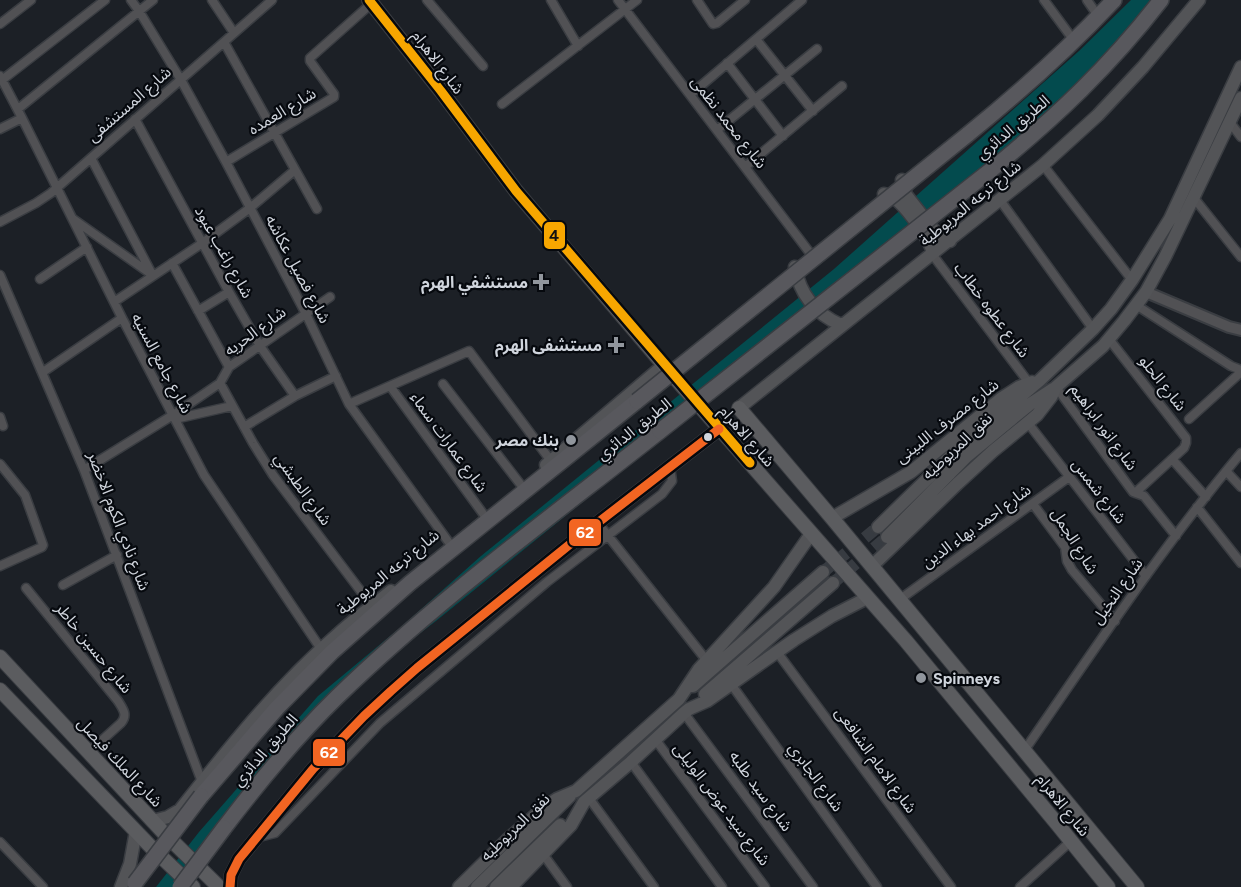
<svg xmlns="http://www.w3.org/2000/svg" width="1241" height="887" font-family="Figtree,'Noto Sans Arabic',sans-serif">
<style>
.water{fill:#034b4e}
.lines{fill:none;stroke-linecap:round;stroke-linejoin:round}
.secondary-tunnel{stroke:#373b41;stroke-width:12;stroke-dasharray:12 6;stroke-linecap:butt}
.minor-casing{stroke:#3a3d42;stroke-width:11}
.tertiary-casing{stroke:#3a3d42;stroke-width:14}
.secondary-casing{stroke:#3a3d42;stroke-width:15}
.primary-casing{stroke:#3a3d42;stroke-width:16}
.motorway-casing{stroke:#3a3d42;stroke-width:18}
.minor{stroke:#515154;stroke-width:8}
.tertiary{stroke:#515154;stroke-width:10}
.secondary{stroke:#535457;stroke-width:12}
.primary{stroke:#5b5c5f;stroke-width:14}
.motorway{stroke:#58585d;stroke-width:15}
.motorway-bridge-casing{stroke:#3a3d42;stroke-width:18;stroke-linecap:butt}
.motorway-bridge{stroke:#58585d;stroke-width:15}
.bus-1-casing{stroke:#06090e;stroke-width:14}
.bus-2-casing{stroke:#06090e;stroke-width:14}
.bus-1{stroke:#f7a600;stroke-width:9}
.bus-2{stroke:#f26522;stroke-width:9}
.poi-dot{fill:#91969d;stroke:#06090e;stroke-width:2}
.bus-dot{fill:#d0d5dd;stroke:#06090e;stroke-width:2}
.labels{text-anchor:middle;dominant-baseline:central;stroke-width:4.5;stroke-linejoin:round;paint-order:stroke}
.street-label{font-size:16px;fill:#d0d5dd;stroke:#06090e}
.poi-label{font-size:16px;font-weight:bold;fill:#d0d5dd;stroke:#06090e;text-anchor:end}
.line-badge{stroke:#06090e;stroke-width:2}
.badge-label{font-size:16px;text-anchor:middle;font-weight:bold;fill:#fff}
.pale-badge-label{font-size:16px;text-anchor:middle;font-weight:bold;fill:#111}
</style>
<rect width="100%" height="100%" fill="#1c2026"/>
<path class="water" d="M1131,0H1166L1064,111L436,621L372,670L327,713L177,887H156L199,832L318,696L401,627L481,556L834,269L1079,51Z"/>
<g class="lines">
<path class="secondary-tunnel" d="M823,572L878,527
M833,583L887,537"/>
<defs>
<path id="minor" d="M131,0L139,11L181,80L226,162L306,314L349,404L450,544
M212,0L234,33
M427,0L483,66
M551,0L578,46
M618,0L810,253
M697,0L713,24L717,23L745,0
M1044,0L1072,38
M1087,0L1096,13
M0,24L31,0
M756,39L813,111
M224,42L317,209
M727,63L783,136
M0,76L22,118L122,318L204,475L321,649
M2,80L105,0
M690,95L802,0
M502,104L637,0
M18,109L153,0
M135,119L229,292L260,346L295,396
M1229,121L1241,137
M0,129L22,118
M717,130L817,49
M91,158L153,276
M226,162L334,97V94L310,61V58L372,3
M1043,165L1132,280
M745,167L842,86
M1194,198L1241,257
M1000,200L1093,329
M73,219L151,274
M0,222L36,203L51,193L91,158L272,0
M932,254L1029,383
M172,263L229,367
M0,275L84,470L202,782
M40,279L87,247
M114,302L201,244L250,208L295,170
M1136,305L1231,366L1241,370
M198,311L229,292
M1109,339L1186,438V443L1184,448L1135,493
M43,372L122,318
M220,383L253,443L273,475L372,606
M443,384L521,485
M390,386L484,515
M1056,387L1133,492L1144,496L1176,536
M349,404L469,351L551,461
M0,417L3,426
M175,419L232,406
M1189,419L1241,372
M1028,423L1146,576
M244,427L295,396L336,376
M1172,459L1206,497
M0,464L25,495L43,545L42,547L0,566
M84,470L173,415L220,383L229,367L330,297
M1226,471L1241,487
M1033,504L1065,547L1067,561L1072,570L1115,621
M1197,507L1241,563
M598,523L707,661
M63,585L117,555
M26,588L118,701C123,709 128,715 121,723L89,752
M899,600L1069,477
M777,652L951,887
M731,684L877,887
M684,713L813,887
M655,739L765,887
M1024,751C1094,650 1162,547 1241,453
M631,762L722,887
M589,798L654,887
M255,838L275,833L380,723L547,582L662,494L672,481L670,467
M0,842L43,887
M543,854L567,887
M1020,887L1071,841"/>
<path id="tertiary" d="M1146,292L1229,327L1241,330"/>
<path id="secondary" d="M902,180L906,195L935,232L942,238L950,241
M884,194C888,195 893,197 897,200C908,210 930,239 933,253
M795,267C800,295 816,314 841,325
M739,408L1043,165L1098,115L1143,67L1199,0
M546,465L664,365
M832,518L911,472L1002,398L1019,387L1032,382
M878,527L960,447L1039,381L1093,329L1111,309L1132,280L1170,219L1241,67
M887,537L967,456L1030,404L1053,389
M872,566L957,484L993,451L1037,415L1051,397L1056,387L1103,346L1124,321L1146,292L1165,257L1241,98
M693,686L823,572
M705,694L833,583
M153,821L168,817L180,810C228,749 278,686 337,635C354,619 373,606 391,591
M121,887L130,864L136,831
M230,887L231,875L239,859L313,769L364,716L391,691L417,668L569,545L719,429
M459,887L507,840L545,807L557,799L576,791L679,699L699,669L774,587L811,534
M477,887L570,796
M496,887L560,825
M511,887L571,825L584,802L631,762L684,713L689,709L707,701L794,640L832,616L867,598"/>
<path id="primary" d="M369,0L441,91L516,191L669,371L906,641L1058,825L1108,887
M739,408L832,518L1137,887
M0,657L163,832L219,887
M0,690L151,847L193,887"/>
<path id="motorway" d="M967,135C1019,93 1068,49 1114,0
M991,170C1056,117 1110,66 1161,0
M201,796L277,708L332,652L410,583L637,401
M224,828C259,782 296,737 337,697C437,600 551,517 660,431"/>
</defs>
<use href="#minor" class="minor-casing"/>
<use href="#tertiary" class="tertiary-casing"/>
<use href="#secondary" class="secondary-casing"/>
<use href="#primary" class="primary-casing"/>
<use href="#motorway" class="motorway-casing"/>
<use href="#minor" class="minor"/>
<use href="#tertiary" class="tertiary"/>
<use href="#secondary" class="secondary"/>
<use href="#primary" class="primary"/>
<use href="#motorway" class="motorway"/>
<defs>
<path id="motorway-bridge" d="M637,401L967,135
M660,431L991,170
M135,883L201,796
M180,887L224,828"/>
</defs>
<use href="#motorway-bridge" class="motorway-bridge-casing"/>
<use href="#motorway-bridge" class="motorway-bridge"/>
<defs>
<path id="bus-1" d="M369,0L441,91L516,191L750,463"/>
<path id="bus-2" d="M230,887L231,875L239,859L313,769L364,716L391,691L417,668L569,545L719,429"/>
</defs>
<use href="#bus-1" class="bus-1-casing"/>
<use href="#bus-2" class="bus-2-casing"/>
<use href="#bus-1" class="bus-1"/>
<use href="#bus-2" class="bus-2"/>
</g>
<g class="poi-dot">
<path d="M538 273h6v6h6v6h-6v6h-6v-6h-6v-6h6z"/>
<path d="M613 336h6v6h6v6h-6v6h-6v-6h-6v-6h6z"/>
<circle cx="571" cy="440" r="6"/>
<circle cx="921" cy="678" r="6"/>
</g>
<circle class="bus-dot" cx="708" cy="437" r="5"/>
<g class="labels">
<g class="street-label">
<text transform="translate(438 62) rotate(53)">شارع الاهرام</text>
<text transform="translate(129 104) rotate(-41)">شارع المستشفى</text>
<text transform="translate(282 111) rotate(-31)">شارع العمده</text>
<text transform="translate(729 122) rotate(52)">شارع محمد نظمى</text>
<text transform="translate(1013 127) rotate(-40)">الطريق الدائري</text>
<text transform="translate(970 203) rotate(-39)">شارع ترعه المريوطية</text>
<text transform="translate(224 252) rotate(61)">شارع راغب عبود</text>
<text transform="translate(298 269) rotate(62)">شارع فصيل عكاشه</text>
<text transform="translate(992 310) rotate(53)">شارع عطوه خطاب</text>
<text transform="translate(255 331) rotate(-36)">شارع الحريه</text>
<text transform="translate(162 363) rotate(62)">شارع جامع السنيه</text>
<text transform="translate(1163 383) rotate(52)">شارع الحلو</text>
<text transform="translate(947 421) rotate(-38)">شارع مصرف اللبينى</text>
<text transform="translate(1104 427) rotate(54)">شارع انور ابراهيم</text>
<text transform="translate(634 429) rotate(-38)">الطريق الدائري</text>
<text transform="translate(747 436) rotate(49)">شارع الاهرام</text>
<text transform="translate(449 442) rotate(54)">شارع عمارات سماء</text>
<text transform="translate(957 446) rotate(-43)">نفق المريوطيه</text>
<text transform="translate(303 489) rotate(54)">شارع الطبشي</text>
<text transform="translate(1099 491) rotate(52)">شارع شمس</text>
<text transform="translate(119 521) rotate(69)">شارع نادي الكوم الاخضر</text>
<text transform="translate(976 526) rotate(-36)">شارع احمد بهاء الدين</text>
<text transform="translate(1075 541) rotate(58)">شارع الجمل</text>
<text transform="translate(388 572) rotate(-39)">شارع ترعه المريوطية</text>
<text transform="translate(1117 591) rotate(-55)">شارع النخيل</text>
<text transform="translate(94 648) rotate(51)">شارع حسين خاطر</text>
<text transform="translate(265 750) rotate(-49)">الطريق الدائري</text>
<text transform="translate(876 760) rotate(54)">شارع الامام الشافعى</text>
<text transform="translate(120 762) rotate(47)">شارع الملك فيصل</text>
<text transform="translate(816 777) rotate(54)">شارع الجابري</text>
<text transform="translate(761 791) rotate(54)">شارع سيد طلبه</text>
<text transform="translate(722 804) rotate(53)">شارع سيد عوض الوليلى</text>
<text transform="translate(1063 805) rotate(51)">شارع الاهرام</text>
<text transform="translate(515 827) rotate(-44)">نفق المريوطيه</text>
</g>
<g class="poi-label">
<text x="528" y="282">مستشفي الهرم</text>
<text x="602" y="345">مستشفى الهرم</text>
<text x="559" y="440">بنك مصر</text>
<text x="933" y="678" text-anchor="start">Spinneys</text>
</g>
</g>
<g class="line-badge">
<rect x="543" y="221" width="23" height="29" rx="6" fill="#f7a600"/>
<rect x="568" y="518" width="34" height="29" rx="6" fill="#f26522"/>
<rect x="312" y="738" width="34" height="29" rx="6" fill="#f26522"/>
</g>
<g class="badge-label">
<text x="585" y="538">62</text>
<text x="329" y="758">62</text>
</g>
<g class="pale-badge-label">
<text x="554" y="241">4</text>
</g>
</svg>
